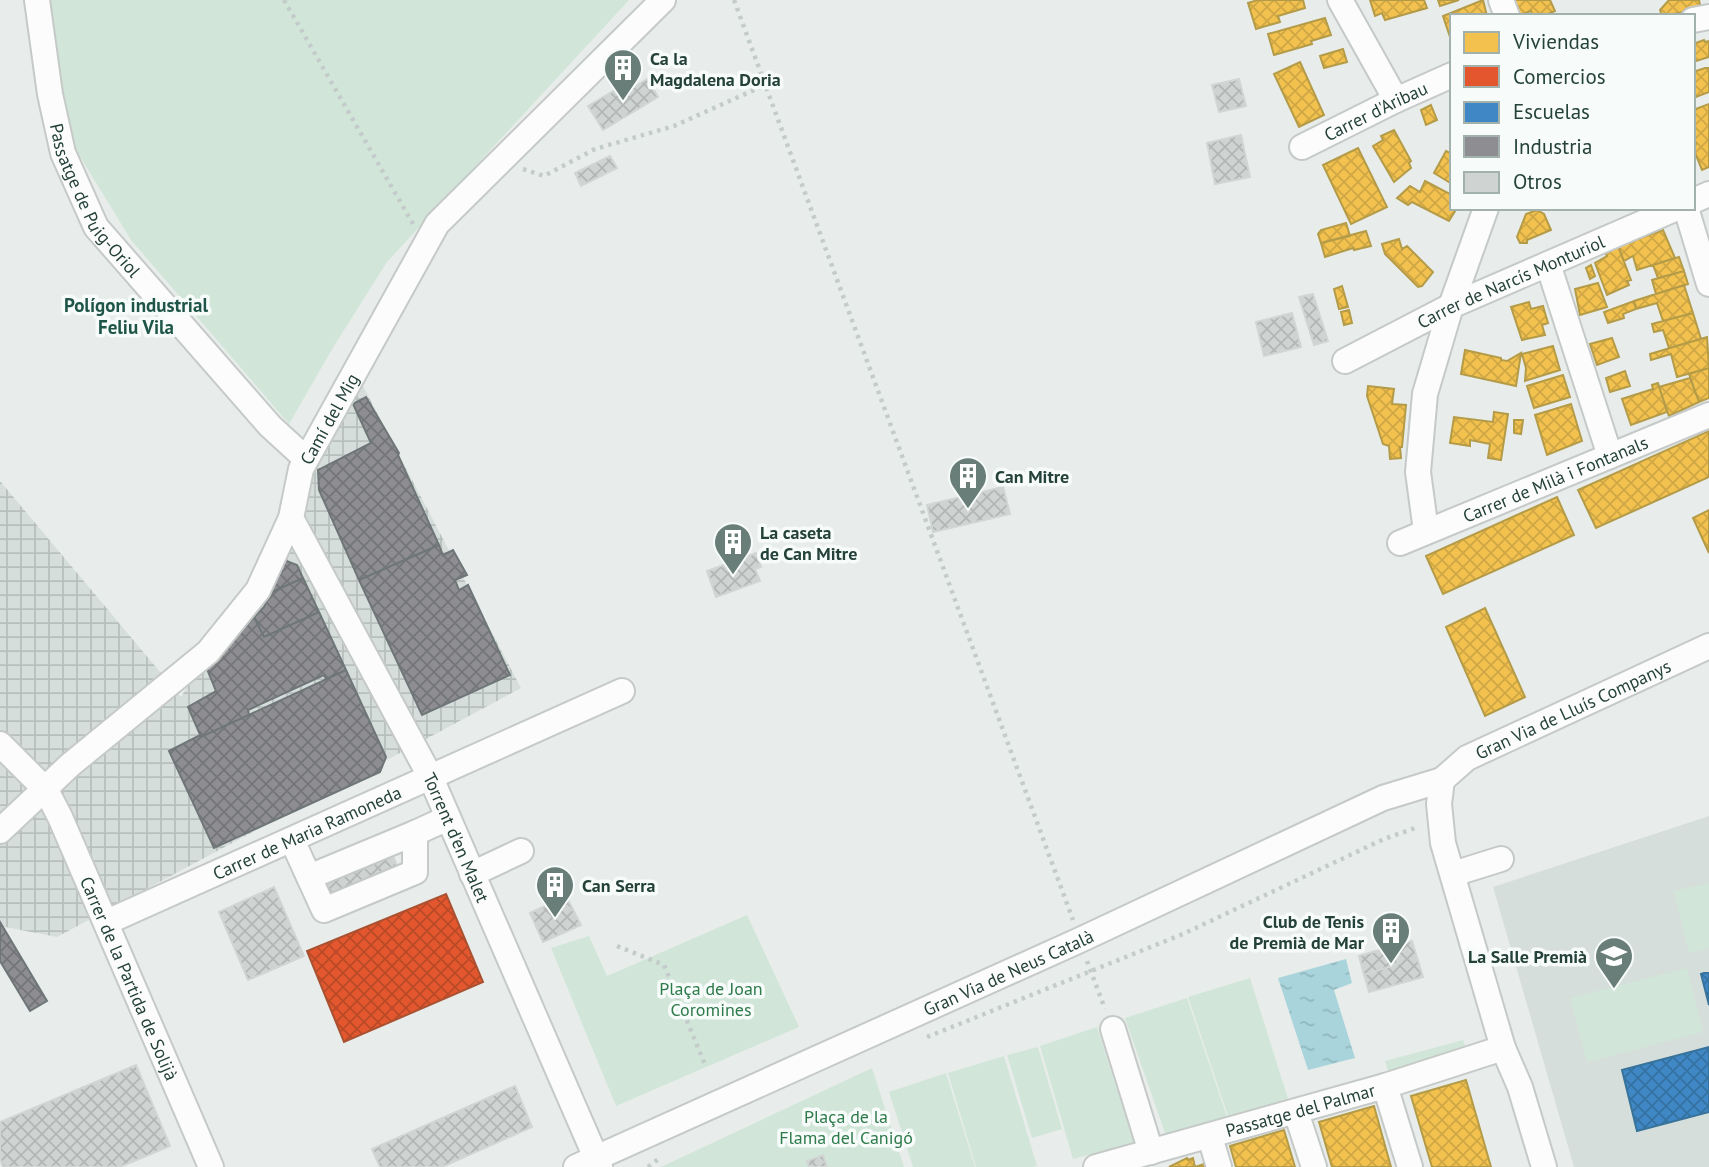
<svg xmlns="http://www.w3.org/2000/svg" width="1709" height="1167" font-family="'PT Sans',sans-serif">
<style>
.built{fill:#d6dedb}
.industrial{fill:url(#industrial-grid)}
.green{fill:#d1e6d8}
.water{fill:url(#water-ripples)}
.homes{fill:url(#homes-cross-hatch);stroke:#b49b48;stroke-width:2}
.shops{fill:url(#shops-cross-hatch);stroke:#aa5132;stroke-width:2}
.schools{fill:url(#schools-cross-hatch);stroke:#37739b;stroke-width:2}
.industry{fill:url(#industry-cross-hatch);stroke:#6e7678;stroke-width:2}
.building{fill:url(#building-cross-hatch);stroke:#d1d6d4;stroke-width:2}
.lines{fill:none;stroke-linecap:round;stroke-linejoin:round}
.minor-casing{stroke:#c5cac8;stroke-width:28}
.path{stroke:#c3ccca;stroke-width:4.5;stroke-dasharray:3.5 5;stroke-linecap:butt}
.minor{stroke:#fcfcfc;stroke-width:24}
.labels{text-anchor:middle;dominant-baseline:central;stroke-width:7;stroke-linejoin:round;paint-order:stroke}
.poi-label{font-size:18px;font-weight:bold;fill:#24423a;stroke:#f7fbf9;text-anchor:start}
.street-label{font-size:18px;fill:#24423a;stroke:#f7fbf9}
.park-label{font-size:18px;fill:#2d7a4b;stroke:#f7fbf9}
.neighbourhood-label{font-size:19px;font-weight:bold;fill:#1f5548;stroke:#f7fbf9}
</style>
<defs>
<pattern id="industrial-grid" width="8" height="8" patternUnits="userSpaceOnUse" patternTransform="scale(1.75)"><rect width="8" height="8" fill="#d6dedb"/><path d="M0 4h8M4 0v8" fill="none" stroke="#b8c0bd"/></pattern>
<pattern id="water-ripples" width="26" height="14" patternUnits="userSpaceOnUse" patternTransform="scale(1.75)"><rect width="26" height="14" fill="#a9d4db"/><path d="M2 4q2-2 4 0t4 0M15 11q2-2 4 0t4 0" fill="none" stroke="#91b7bd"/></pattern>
<pattern id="homes-cross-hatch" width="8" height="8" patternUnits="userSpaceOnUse" patternTransform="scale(1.75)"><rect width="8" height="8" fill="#f2c14e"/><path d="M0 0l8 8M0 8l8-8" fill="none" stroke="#cfa745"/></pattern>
<pattern id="shops-cross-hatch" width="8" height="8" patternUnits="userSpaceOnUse" patternTransform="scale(1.75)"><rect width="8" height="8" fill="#e4572e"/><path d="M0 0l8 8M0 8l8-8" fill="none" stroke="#b94a28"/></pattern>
<pattern id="schools-cross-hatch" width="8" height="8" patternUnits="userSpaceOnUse" patternTransform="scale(1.75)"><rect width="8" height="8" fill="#3f88c5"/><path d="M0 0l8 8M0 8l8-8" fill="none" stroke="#3571a1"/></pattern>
<pattern id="industry-cross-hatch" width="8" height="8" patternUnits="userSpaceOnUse" patternTransform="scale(1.75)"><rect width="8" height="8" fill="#8d8d92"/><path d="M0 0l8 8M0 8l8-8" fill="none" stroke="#737578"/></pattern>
<pattern id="building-cross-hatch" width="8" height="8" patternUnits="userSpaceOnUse" patternTransform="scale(1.75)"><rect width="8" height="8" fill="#cfd4d2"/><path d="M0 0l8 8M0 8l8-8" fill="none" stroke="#b2b7b5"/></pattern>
</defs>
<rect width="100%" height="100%" fill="#e8edeb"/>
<path class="built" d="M1709,816V973L1701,974L1709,1005V1047L1622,1070L1637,1130L1709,1112V1167H1574L1493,887Z"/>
<path class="industrial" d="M362,384L521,688L57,937L0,926V481L181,697Z"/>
<path class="green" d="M47,0H629L387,262L334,346L289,424L131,240L73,145Z
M1709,883V948L1689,953L1674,891Z
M747,915L799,1027L616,1106L551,948L589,936L607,976Z
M1687,968L1703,1032L1587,1062L1570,998Z
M1250,978L1290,1105L1230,1122L1188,997Z
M1187,998L1229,1123L1167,1139L1125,1018Z
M1097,1027L1134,1143L1073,1159L1040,1046Z
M1463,1040L1470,1061L1391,1081L1385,1061Z
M1038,1047L1062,1129L1032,1138L1007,1055Z
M1004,1056L1037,1166L1032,1167H976L948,1073Z
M872,1068L904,1167H661Z
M946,1073L975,1167H913L889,1092Z"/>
<path class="water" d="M1346,959L1352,983L1334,990L1355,1058L1308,1070L1278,978Z"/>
<path class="homes" d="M1258,0H1303L1305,8L1278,16L1280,22L1256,29L1248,3Z
M1370,0H1424L1427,8L1385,20L1382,13L1375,16Z
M1438,0H1459L1440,6Z
M1483,0L1487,16H1452V43L1443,16Z
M1511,0H1550L1555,11L1543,16H1533L1531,11L1517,16Z
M1669,0H1699L1701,9L1662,16L1660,10Z
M1325,18L1331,35L1311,41L1312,44L1274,55L1268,34Z
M1704,40L1705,42L1709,41V57L1693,62V44Z
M1343,49L1347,62L1324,68L1320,56Z
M1300,62L1324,115L1299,127L1274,74Z
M1705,68H1709V92L1693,98V72Z
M1709,104V167L1702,170L1693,148L1696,144L1693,139V110Z
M1431,105L1437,120L1426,125L1421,110Z
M1394,130L1411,161L1409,163L1411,168L1394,182L1373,146L1383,140L1381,136Z
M1358,148L1387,207L1351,224L1323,165Z
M1446,151L1452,154V184L1434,173Z
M1425,181L1452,195V208H1457L1449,221L1412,202L1408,205L1397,198L1410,186L1420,192Z
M1537,210L1544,214L1551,230L1527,240V243H1520L1517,237L1526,214Z
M1346,223L1350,236L1321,243L1318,234L1321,230Z
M1663,230L1675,258L1637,270L1633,256L1624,261L1618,246Z
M1366,231L1371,246L1354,250L1353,248L1325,257L1321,243Z
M1399,239L1402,249L1407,246L1433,272L1422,286L1418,287L1385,254L1382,244Z
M1618,246L1631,280L1627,281L1629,285L1607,295L1595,263L1607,256L1605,252Z
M1679,257L1684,271L1658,278L1653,265Z
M1591,265L1595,276L1590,279L1586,268Z
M1684,271L1688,284L1656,294L1652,280Z
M1598,283L1607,307L1580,315L1575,289Z
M1684,285L1693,313L1663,321L1657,303L1636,309L1634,301Z
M1342,286L1348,307L1339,309L1334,289Z
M1634,301L1636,309L1623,314L1624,318L1608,323L1604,312Z
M1529,302L1531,309L1543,306L1548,323L1542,325L1545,335L1522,340L1511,307Z
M1349,310L1352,323L1344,325L1341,312Z
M1693,313L1701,339L1669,348L1663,330L1654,332L1652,324Z
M1707,337L1709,368L1677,377L1671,354L1651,360L1650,354Z
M1612,338L1619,357L1597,365L1590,344Z
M1553,346L1560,370L1525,381L1526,368L1522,354Z
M1465,350L1501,358V360L1507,361L1521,353L1516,386L1461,374Z
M1709,368V398L1699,402L1689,374Z
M1625,371L1630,386L1610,392L1606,378Z
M1563,375L1570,397L1534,408L1527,386Z
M1690,378L1699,402L1669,416L1659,387Z
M1658,383L1667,412L1631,425L1622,399L1653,389L1652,385Z
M1368,386L1394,389L1392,404L1406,405L1402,447H1400L1401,458L1390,459L1389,446L1383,444L1367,396Z
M1571,404L1582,441L1547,455L1535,415Z
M1494,412L1508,414L1501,460L1488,458L1490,444L1470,440V446L1450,443L1454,417L1493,422Z
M1514,420H1523L1521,434L1514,433Z
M1709,431V477L1596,528L1578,490Z
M1557,497L1574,535L1443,594L1426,556Z
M1709,510V553L1693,518Z
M1485,608L1525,697L1485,716L1446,627Z
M1466,1080L1491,1167H1432L1411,1096Z
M1374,1106L1391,1167H1332L1319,1122Z
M1284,1130L1295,1167H1236L1230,1146Z
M1187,1158L1188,1160L1193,1158L1195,1167L1204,1164L1205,1167H1169Z"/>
<path class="shops" d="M446,894L483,982L344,1042L307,951Z"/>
<path class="schools" d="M1704,973H1709V1005L1701,974Z
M1709,1047V1112L1637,1131L1622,1070Z"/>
<path class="industry" d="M366,397L399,453L398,455L439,545L359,580L319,490L318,470L371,443L353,404Z
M439,545L443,555L453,550L467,575L455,580L459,590L468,585L510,675L422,715L359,580Z
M284,560L297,565L303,578L270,593Z
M303,578L319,612L264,637L254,617L264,607L270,593Z
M319,612L346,670L326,679L324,675L248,710L249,715L201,737L188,707L216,691L207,669L254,617L264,637Z
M346,670L386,757L380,772L214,848L169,751L200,735L201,737Z
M0,922L47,1001L30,1011L0,961Z"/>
<path class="building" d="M647,79L658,97L603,130L588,106L625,84L629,90Z
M1239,79L1246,106L1219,112L1212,85Z
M1241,135L1250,177L1215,184L1207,143Z
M610,156L617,168L581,186L575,173Z
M1313,294L1328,341L1314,345L1299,297Z
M1292,313L1301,347L1264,356L1256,322Z
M1003,487L1010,514L933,532L927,505Z
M756,553L761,567L755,569L760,581L716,597L707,571Z
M392,853L398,869L330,897L324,882Z
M274,887L304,956L248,980L219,912Z
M566,896L581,925L543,942L530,913Z
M1412,941L1423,977L1369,992L1359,956Z
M1393,946L1398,964L1364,975L1359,956Z
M136,1065L170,1146L120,1167H3L0,1159V1122Z
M515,1086L532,1127L442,1167H380L372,1149Z
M823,1155L827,1167H809L807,1161Z"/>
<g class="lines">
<defs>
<g id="minor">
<path id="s1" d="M37,0L50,94L63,153L96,227L270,426L306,459"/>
<path d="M1340,0L1396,100"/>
<path d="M1501,0L1507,16"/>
<path d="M1693,20L1709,17"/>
<path id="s2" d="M1302,147L1396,100L1452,75"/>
<path d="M1693,201L1709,194"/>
<path d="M1686,208L1709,284"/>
<path d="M1548,264L1610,456"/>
<path id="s3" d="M1345,361L1451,306L1677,208"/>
<path id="s4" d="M291,518L431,778L600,1167"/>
<path d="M1426,531L1418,472L1425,394L1451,306L1486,208"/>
<path id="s5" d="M1400,543L1709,415"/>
<path id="s6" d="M0,744L46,790L60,817L211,1167"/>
<path d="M1442,780L1439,804L1443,843L1503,1048L1520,1087L1544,1167"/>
<path id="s7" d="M1442,780L1467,758L1709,646"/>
<path id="s8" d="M0,831L70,765L208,652L258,590L291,518L301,469L437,224L663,0"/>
<path d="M292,840L324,910L415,872V833L448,818"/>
<path d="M472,874L521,851"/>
<path d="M1453,874L1501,859"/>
<path d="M309,877L415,833"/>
<path id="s9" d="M107,922L622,691"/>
<path d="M1113,1029L1151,1152"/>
<path d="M1385,1086L1410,1167"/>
<path d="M1296,1112L1314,1167"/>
<path d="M1210,1137L1219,1167"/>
<path id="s10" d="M576,1167L1080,940L1383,798L1442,780"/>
<path id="s11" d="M1096,1167L1385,1086L1503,1048"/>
</g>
</defs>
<use href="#minor" class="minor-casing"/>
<path class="path" d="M284,0L413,224
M734,0L1073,920
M523,169L544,176L595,149L674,126L765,85
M617,946L664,965L706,1067
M1087,961L1105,1009
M927,1037L1183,934L1384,839L1418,827
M648,1167L661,1157"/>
<use href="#minor" class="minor"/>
</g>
<defs>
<symbol id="building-pin" viewBox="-11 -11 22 30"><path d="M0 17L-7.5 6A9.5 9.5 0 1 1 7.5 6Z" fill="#697e78" stroke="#f7fbf9"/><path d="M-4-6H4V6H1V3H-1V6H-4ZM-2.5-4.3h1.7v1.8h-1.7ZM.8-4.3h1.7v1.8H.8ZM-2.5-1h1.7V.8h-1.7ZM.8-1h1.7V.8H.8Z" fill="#fff"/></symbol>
<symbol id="school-pin" viewBox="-11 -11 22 30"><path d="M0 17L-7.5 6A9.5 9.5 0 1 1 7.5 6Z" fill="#697e78" stroke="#f7fbf9"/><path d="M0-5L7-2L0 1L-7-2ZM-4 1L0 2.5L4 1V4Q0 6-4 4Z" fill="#fff"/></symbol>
</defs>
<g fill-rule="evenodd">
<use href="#building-pin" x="601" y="46" width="44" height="60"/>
<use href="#building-pin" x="946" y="454" width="44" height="60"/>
<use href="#building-pin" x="711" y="520" width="44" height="60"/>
<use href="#building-pin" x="533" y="863" width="44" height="60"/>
<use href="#building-pin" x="1369" y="909" width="44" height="60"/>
<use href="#school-pin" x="1592" y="934" width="44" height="60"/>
</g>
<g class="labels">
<g class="poi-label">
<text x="650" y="58">Ca la<tspan x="650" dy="21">Magdalena Doria</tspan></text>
<text x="995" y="476">Can Mitre</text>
<text x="760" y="532">La caseta<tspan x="760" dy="21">de Can Mitre</tspan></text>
<text x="582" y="885">Can Serra</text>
<text x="1364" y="921" text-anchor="end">Club de Tenis<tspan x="1364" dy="21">de Premià de Mar</tspan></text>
<text x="1587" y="956" text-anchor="end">La Salle Premià</text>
</g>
<g class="street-label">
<text stroke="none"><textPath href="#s2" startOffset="82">Carrer d'Aribau</textPath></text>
<text stroke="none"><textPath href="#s1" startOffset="212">Passatge de Puig-Oriol</textPath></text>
<text stroke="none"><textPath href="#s3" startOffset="184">Carrer de Narcís Monturiol</textPath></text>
<text stroke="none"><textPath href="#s8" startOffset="541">Camí del Mig</textPath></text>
<text stroke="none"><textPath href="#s5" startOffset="168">Carrer de Milà i Fontanals</textPath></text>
<text stroke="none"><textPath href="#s7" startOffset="150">Gran Via de Lluís Companys</textPath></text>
<text stroke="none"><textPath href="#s9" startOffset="219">Carrer de Maria Ramoneda</textPath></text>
<text stroke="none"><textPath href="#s4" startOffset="360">Torrent d'en Malet</textPath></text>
<text stroke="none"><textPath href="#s10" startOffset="474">Gran Via de Neus Català</textPath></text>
<text stroke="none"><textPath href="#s6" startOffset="271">Carrer de la Partida de Solijà</textPath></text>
<text stroke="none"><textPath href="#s11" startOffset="212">Passatge del Palmar</textPath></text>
</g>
<g class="park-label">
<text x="711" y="988">Plaça de Joan<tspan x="711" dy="21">Coromines</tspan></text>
<text x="846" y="1116">Plaça de la<tspan x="846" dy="21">Flama del Canigó</tspan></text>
</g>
<g class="neighbourhood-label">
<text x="136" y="305">Polígon industrial<tspan x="136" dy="22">Feliu Vila</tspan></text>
</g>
</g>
<rect x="1450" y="14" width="245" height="196" fill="#f7fbf9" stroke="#a3b1ad" stroke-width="2"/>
<rect x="1464" y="32" width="35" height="21" fill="#f2c14e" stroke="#a3b1ad" stroke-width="2"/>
<text x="1513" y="49" font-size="21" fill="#24423a">Viviendas</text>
<rect x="1464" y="66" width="35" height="21" fill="#e4572e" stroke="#a3b1ad" stroke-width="2"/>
<text x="1513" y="84" font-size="21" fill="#24423a">Comercios</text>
<rect x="1464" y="102" width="35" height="21" fill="#3f88c5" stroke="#a3b1ad" stroke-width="2"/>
<text x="1513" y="119" font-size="21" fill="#24423a">Escuelas</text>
<rect x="1464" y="136" width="35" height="21" fill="#8d8d92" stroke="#a3b1ad" stroke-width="2"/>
<text x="1513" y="154" font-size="21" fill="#24423a">Industria</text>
<rect x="1464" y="172" width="35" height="21" fill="#cfd4d2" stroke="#a3b1ad" stroke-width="2"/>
<text x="1513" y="189" font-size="21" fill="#24423a">Otros</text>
</svg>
